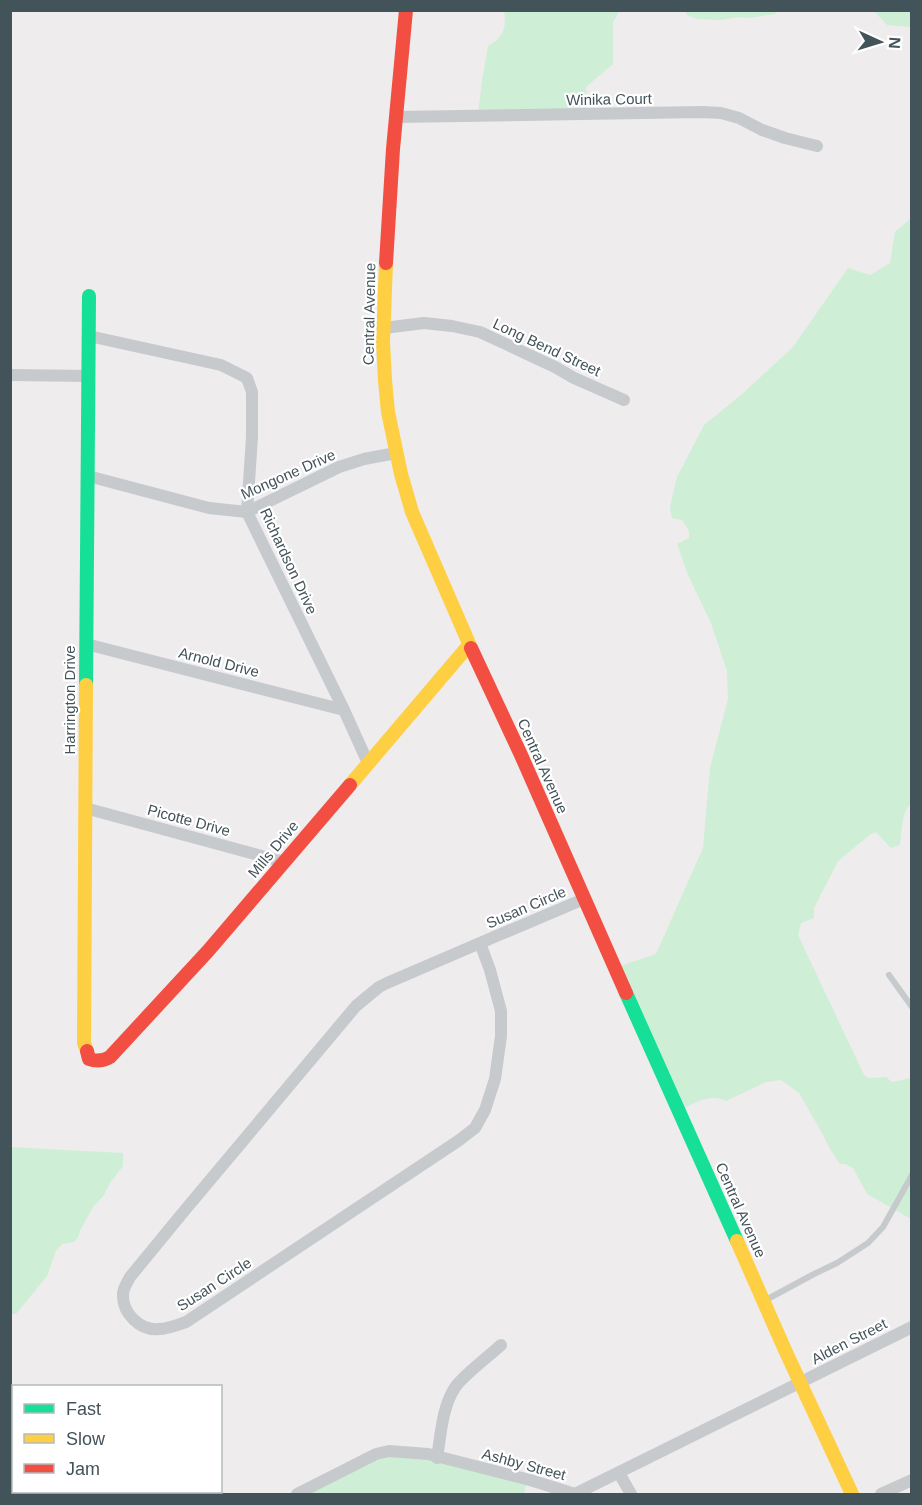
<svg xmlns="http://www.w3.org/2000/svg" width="922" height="1505" font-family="Arial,sans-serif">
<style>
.green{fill:#ceefd5}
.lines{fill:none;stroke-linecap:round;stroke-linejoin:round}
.lane{stroke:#c6cacc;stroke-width:6}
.street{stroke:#c6cacc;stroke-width:12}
.fast{stroke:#16e098;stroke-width:14}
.slow{stroke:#ffcf43;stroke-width:14}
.jam{stroke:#f24e42;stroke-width:14}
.labels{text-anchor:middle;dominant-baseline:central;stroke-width:4.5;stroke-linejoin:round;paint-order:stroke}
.street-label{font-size:15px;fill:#43535a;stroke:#fff}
</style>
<rect width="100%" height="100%" fill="#eeeced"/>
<path class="green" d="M504,11H624L619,12L613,22V64L586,87L588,114H478L482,81L488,46C503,38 507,28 504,11Z
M685,11H777L775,14L748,18L738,17L721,20L697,19L687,15Z
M874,11H911V27L887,25Z
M911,214V803C901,814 902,830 900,845L891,848L876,832L871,834L838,861L814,908V918L801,923L798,935L864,1075L869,1078L886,1077L892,1082L911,1078V1219L867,1194L853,1168L845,1164H840L830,1149L822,1133L799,1093L781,1080L766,1082L726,1101C710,1093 696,1103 681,1109L617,967L656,954L703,848L710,768L728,699L727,671L711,623L688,575L677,544L689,538V531L682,520L672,518L670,507L677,477L704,425L742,394L793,347L848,268L870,275L890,263L895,232L910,219Z
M10,1147L123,1153V1166L110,1183L104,1195L93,1207L80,1231L78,1238L74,1242L62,1244L56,1251L47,1276L16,1314H10Z
M382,1453L431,1455L527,1481L524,1494H300Z"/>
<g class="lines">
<path class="lane" d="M889,975L912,1007
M764,1301L814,1274L837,1263L868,1243L883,1227L912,1175"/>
<path class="street" d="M396,117L702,112L721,113L739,118L762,130L785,138L817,146
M384,328L424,323L452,326L480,332L555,367L574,378L624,400
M89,336L221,365L247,378L252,392V437L247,512L344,710L368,763
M10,375L89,376
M88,476L209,508L247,512L339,467L364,459L396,453
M86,644L344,710
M85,808L284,862
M480,943L490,970L501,1011V1036L495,1079L485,1110L475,1128L458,1141L186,1322C177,1325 168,1329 159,1329C140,1331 122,1313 123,1294C123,1288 127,1283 130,1277L185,1210L356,1006L379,987L387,983Z
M480,943L584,899
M10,1446L14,1451
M437,1458C441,1434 442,1406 456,1386C466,1373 488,1357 501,1345
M619,1473L631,1494
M37,1492L39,1494
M297,1494L376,1454L389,1451L428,1454L530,1480L575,1494L912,1327
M881,1494L912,1480"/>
<path class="fast" d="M86,685L89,296
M626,993L737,1241"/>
<path class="slow" d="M386,263L383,342L385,380L388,412L401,474L412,512L471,648
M86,685L84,1043L87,1051
M350,785L469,645
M737,1241L785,1350L852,1494"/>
<path class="jam" d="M386,263L393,149L406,10
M471,648L521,755L626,993
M87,1051L89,1059C97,1062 103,1061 110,1057L208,951L350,785"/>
</g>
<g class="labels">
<g class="street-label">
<text transform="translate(609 99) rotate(-1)">Winika Court</text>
<text transform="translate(369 314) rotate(-89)">Central Avenue</text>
<text transform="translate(547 347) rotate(25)">Long Bend Street</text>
<text transform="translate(288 474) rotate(-24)">Mongone Drive</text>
<text transform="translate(289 561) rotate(65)">Richardson Drive</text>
<text transform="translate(219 662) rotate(14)">Arnold Drive</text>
<text transform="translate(69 700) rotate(-90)">Harrington Drive</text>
<text transform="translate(543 766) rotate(66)">Central Avenue</text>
<text transform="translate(189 820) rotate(15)">Picotte Drive</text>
<text transform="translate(273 849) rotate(-50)">Mills Drive</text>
<text transform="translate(526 907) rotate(-23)">Susan Circle</text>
<text transform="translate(741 1210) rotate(66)">Central Avenue</text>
<text transform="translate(214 1284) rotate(-33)">Susan Circle</text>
<text transform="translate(849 1341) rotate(-27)">Alden Street</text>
<text transform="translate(524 1464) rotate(15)">Ashby Street</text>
</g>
</g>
<rect width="922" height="1505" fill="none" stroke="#43535a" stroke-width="24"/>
<rect x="12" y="1385" width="210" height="108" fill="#ffffff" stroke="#b4babd" stroke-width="1.5"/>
<rect x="24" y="1404" width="30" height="9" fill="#16e098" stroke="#b4babd" stroke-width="1.5"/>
<text x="66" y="1415" font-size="18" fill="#43535a">Fast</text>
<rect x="24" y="1434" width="30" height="9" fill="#ffcf43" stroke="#b4babd" stroke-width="1.5"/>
<text x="66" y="1445" font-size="18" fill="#43535a">Slow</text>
<rect x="24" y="1464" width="30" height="9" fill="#f24e42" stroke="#b4babd" stroke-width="1.5"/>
<text x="66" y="1475" font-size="18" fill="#43535a">Jam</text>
<g transform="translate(880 42) rotate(94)" stroke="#ffffff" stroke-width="4.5" paint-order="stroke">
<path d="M0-4.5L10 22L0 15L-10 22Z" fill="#43535a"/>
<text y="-9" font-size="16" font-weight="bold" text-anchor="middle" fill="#43535a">N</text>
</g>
</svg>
